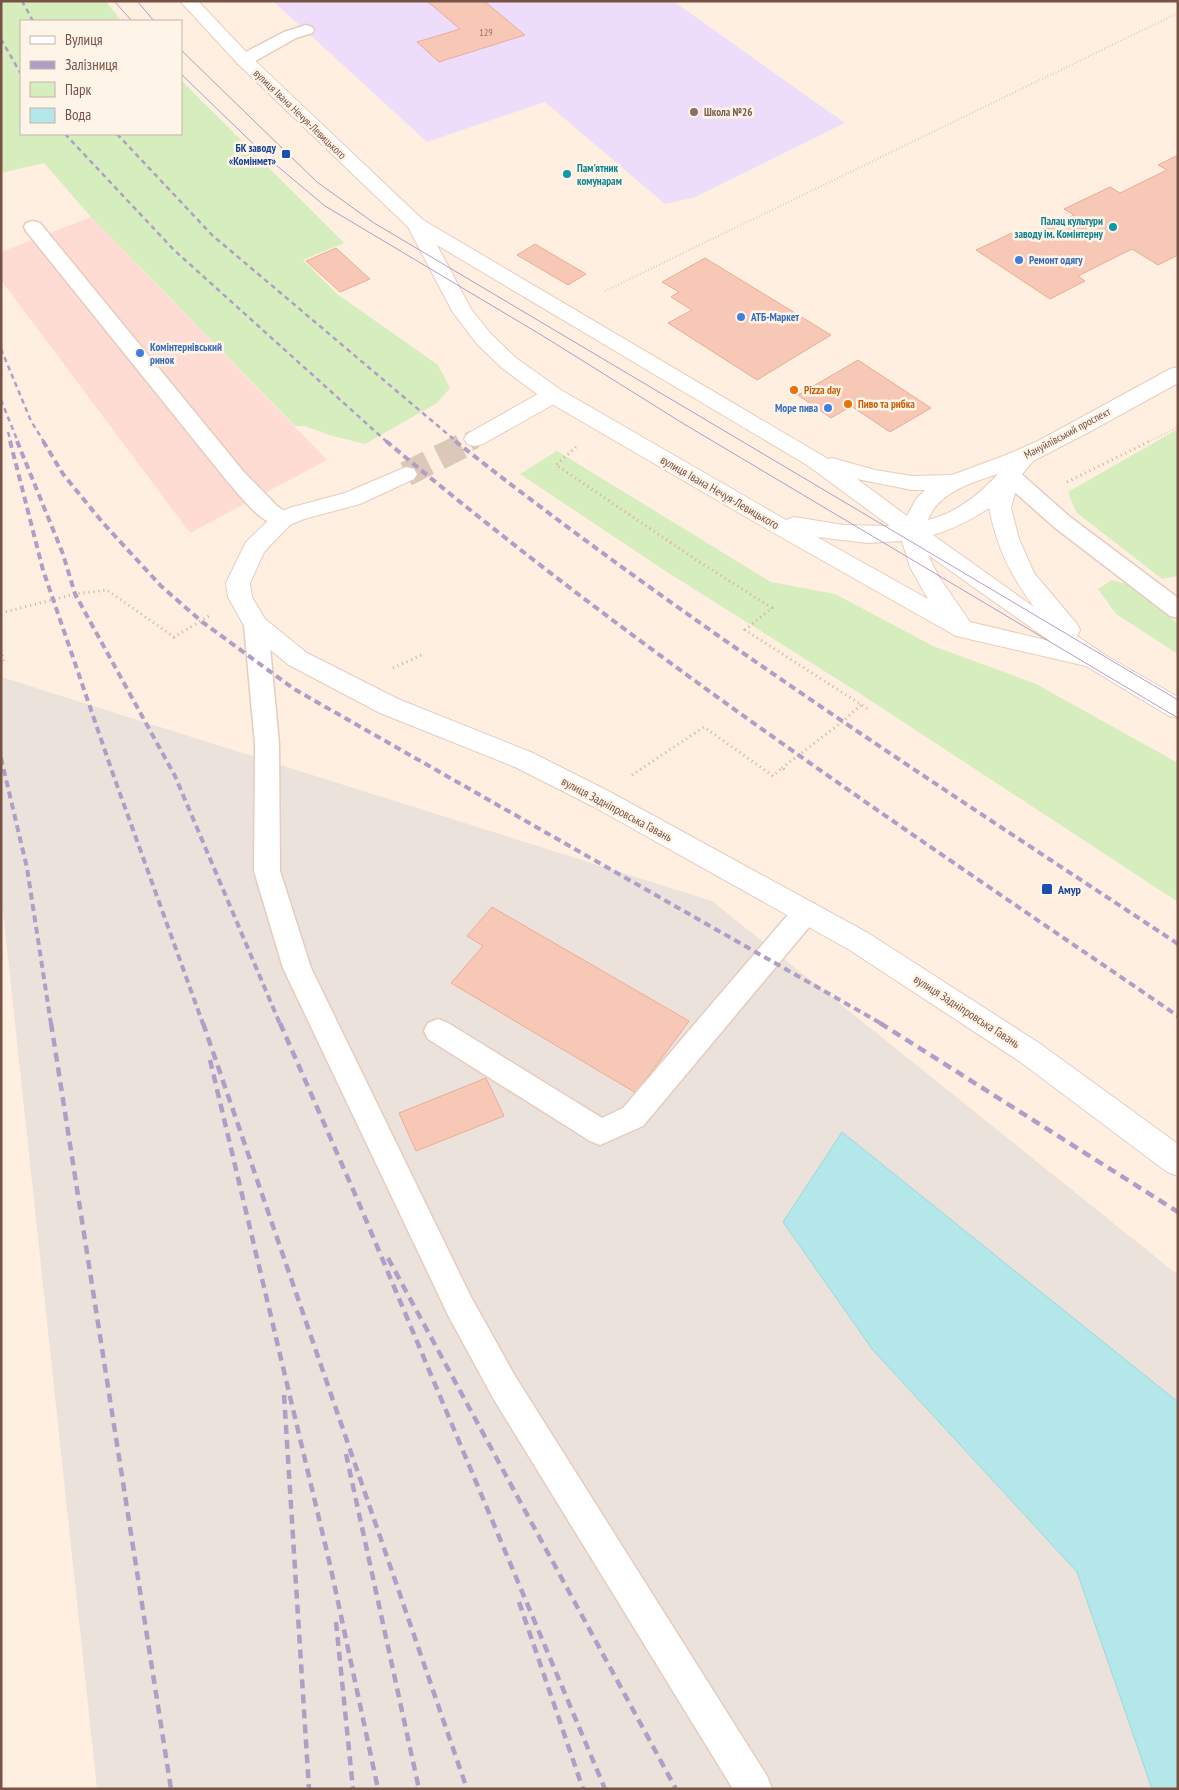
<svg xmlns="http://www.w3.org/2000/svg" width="1179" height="1790" font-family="'PT Sans Narrow',sans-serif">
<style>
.commercial{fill:#ffdcd3}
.industrial{fill:#ece2dc}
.education{fill:#edddfa}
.green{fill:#d6edbd}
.water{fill:#b3e7ea;stroke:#98d9dc}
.building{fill:#f7c8b5;stroke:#ebac94}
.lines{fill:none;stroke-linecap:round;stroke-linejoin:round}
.minor-tunnel-far1{stroke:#dcc8b9;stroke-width:19;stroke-dasharray:19 9;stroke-linecap:butt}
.minor-tunnel{stroke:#dcc8b9;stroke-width:25;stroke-dasharray:25 12;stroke-linecap:butt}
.service-casing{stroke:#e5ccbe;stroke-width:3}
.minor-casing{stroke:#e5ccbe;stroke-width:2}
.secondary-casing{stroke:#ebccba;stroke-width:2}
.path-far1{stroke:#dbab98;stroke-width:2;stroke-dasharray:0.5 2.5;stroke-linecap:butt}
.path{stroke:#dbab98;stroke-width:3;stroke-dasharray:1 4;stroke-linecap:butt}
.service{fill:#fff;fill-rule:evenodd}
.minor{fill:#fff;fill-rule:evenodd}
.secondary{fill:#fff;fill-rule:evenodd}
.tram{stroke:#b09ec8;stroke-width:1}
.rail-far2{stroke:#b09ec8;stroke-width:2.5;stroke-dasharray:5 4;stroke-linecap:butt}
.rail-far1{stroke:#b09ec8;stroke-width:4;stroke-dasharray:7 4.5;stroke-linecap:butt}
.rail{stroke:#b09ec8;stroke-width:4.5;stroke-dasharray:9 6;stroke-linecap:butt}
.education-dot{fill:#8d6e63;stroke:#fff4e8;stroke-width:2}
.transit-dot{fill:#1a4fb4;stroke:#fff4e8;stroke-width:2}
.culture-dot{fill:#0f9aa8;stroke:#fff4e8;stroke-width:2}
.shop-dot{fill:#3f7fe0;stroke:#fff4e8;stroke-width:2}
.food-dot{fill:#e8710a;stroke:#fff4e8;stroke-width:2}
.labels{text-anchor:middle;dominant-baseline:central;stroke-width:5;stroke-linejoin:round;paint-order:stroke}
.number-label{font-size:10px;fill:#987061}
.far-education-label{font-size:11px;font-weight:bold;fill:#785e54;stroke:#fff4e8;text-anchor:start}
.far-street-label{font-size:11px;fill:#785245;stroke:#fff4e8}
.far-transit-label{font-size:11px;font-weight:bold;fill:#164399;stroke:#fff4e8;text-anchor:end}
.far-culture-label{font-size:11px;font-weight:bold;fill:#0d838f;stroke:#fff4e8;text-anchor:start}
.far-shop-label{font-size:11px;font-weight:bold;fill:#366cbe;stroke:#fff4e8;text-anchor:start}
.far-food-label{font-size:11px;font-weight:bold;fill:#c56008;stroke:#fff4e8;text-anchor:start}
.street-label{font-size:12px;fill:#785245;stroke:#fff4e8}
.transit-label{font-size:12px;font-weight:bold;fill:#164399;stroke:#fff4e8;text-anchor:start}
</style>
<rect width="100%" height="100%" fill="#feefe0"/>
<path class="commercial" d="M91,217L327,460L190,533L1,280V252Z"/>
<path class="industrial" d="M1,677L712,901L1178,1275V1789H97L1,893Z"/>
<path class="education" d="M273,1H673L845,123L695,197L665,204L545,102L427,142Z"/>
<path class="green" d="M1,1H106L121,21H21V134H181V80L344,243L303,260L337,294L438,365L450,388L437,403L365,444L329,435L305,426H295L91,217L44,163L1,173Z
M1178,429V576L1162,579L1076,512L1068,492Z
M557,451L771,582L835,594L933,646L1036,684L1178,763V902L856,691L667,572L520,474Z
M1112,580L1131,585L1155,607L1178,623V654L1116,614L1098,589Z"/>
<path class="water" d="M842,1132L1178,1402V1789H1152L1077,1572L872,1349L783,1222Z"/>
<path class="building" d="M427,1H484L525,35L439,62L417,42L460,29Z
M1178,155V255L1158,265L1132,249L1078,276L1085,281L1050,299L976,250L1012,233L1022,239L1074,215L1064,209L1110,187L1120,193L1167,170L1158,165Z
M535,244L586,274L568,285L517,255Z
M336,248L370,279L340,292L306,261Z
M705,258L831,335L757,380L668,323L692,310L671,297L679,292L662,282Z
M858,360L931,408L890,432L851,406L831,418L798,395Z
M492,907L689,1021L636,1093L451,983L483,946L467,936Z
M486,1078L504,1116L416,1151L399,1113Z"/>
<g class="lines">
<path class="minor-tunnel-far1" d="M469,442L475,439"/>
<path class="minor-tunnel" d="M406,474L472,441"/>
<defs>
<path id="service" d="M306,25L312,27L314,30L312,33L296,38L250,64H238L236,60L238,56L284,32Z
M33,221L40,223L243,471L277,506L290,515L293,520L290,525C265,532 242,497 227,481L26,231L24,227L26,223Z
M1009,468L1017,470L1070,517L1178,598V618L1170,616L1054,527L1001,480L998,475L1001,470Z
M256,617L264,619L268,625L279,744L280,871L311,968L471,1297L515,1376L767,1776L772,1789H733L493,1398L449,1317L283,968L254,871L255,744L244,625L248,619Z
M806,901L815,904L819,912L815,920L643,1126L600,1145L590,1141L428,1039L424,1031L428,1023L438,1019L448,1023L602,1118L623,1108L797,904Z"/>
<path id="minor" d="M553,388L561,390L564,395L561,400L483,444L475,446L467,444L464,439L467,434L545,390Z
M406,467L414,469L417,474L414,479L360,504L304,519L290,525L264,552L250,583L252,597L265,619L307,653L398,699L533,753L612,793L868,933L1039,1043L1178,1144V1176L1167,1172L1019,1061L848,949L594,807L515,767L380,713L289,665L247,631L228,597L226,583L246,542L274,515L289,508L345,493Z"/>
<path id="secondary" d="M180,1H198L250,56L423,220L828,459L832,458L875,470L912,476L952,475L1006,455L1038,441L1170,369L1178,367V383L1091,431L1033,461L1019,478L1011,508L1019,539L1034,573L1077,624L1080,630L1077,636L1105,655L1178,697V718L1169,716L1086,666L956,636L760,525L545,400L502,368L477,344L452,311L408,227L238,64ZM437,245L807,465L890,526L844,525L794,517L786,520L561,390L516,358L491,334L471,309ZM998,474C979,495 956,513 928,520C938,492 973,482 998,474ZM857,479L912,490H925L916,499L907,516ZM989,508C998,550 1009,572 1034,607L933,535C953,529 971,520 989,508ZM817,537L868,543L902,541L910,567L928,599ZM928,555L1050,641L970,622L939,577Z"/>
</defs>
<use href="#service" class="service-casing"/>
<use href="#minor" class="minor-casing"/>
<use href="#secondary" class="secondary-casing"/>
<path class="path-far1" d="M605,291L1178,13
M1148,442L1178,427"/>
<path class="path" d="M576,447L556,465L695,559L772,608L745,630L868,709
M1067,482L1150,441
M1,613L75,594L107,590L174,637L209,616
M1,650L4,663H1
M393,668L424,654
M782,768L842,722L862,704
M632,775L704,727L773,776L782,768L788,771"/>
<use href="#service" class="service"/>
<use href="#minor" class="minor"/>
<use href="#secondary" class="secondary"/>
<path class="tram" d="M114,1L132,21
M137,1L154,21
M181,50L317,182L374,223L1178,700
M181,74L270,160L325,206L543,336L684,424L1178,718"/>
<path class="rail-far2" d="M22,1L33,21
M1,39L21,74
M65,134L174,250L387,442
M117,134L212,235L457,442
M1,349L31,421L44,442
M1,400L18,442
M8,432L11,442"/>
<path class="rail-far1" d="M10,441L43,570L114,777L203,1024
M17,441L63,554L75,594L175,776L280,1024
M43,441L63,474L103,523L161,586L201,621L294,689L882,1024
M386,441C636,651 909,832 1178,1016
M455,441C686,623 933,782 1178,944
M1,758L27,868L51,1024"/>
<path class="rail" d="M51,1023L171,1789
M203,1023L467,1789
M280,1023L358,1201L605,1789
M880,1023L1178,1212
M210,1060L331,1569L378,1789
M388,1258L676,1789
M284,1395L309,1789
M346,1454L419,1789
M519,1602L583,1789
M336,1622L353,1789"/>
</g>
<circle class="education-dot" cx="694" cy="112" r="5"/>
<g class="transit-dot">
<rect x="281" y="149" width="10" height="10" rx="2.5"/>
<rect x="1041" y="883" width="12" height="12" rx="2.5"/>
</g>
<g class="culture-dot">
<circle cx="567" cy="174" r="5"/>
<circle cx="1113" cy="227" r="5"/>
</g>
<g class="shop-dot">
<circle cx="1019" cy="260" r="5"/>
<circle cx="741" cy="317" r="5"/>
<circle cx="140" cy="353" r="5"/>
<circle cx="828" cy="408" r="5"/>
</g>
<g class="food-dot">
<circle cx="794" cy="390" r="5"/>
<circle cx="848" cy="404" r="5"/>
</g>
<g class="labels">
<g class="number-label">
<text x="486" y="32">129</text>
</g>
<g class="far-education-label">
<text x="704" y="112">Школа №26</text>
</g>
<g class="far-street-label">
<text transform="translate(300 114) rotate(44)">вулиця Івана Нечуя-Левицького</text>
<text transform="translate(1067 433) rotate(-28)">Мануйлівський проспект</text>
</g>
<g class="far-transit-label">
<text x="276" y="148">БК заводу<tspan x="276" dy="13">«Комінмет»</tspan></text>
</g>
<g class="far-culture-label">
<text x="577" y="168">Пам'ятник<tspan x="577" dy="13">комунарам</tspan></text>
<text x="1103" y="221" text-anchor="end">Палац культури<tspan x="1103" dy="13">заводу ім. Комінтерну</tspan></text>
</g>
<g class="far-shop-label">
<text x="1029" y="260">Ремонт одягу</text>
<text x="751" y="317">АТБ-Маркет</text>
<text x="150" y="347">Комінтернівський<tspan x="150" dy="13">ринок</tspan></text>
<text x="818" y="408" text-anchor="end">Море пива</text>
</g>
<g class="far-food-label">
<text x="804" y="390">Pizza day</text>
<text x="858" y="404">Пиво та рибка</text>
</g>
<g class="street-label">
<text transform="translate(720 492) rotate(30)">вулиця Івана Нечуя-Левицького</text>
<text transform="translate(617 809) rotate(28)">вулиця Задніпровська Гавань</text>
<text transform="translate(967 1011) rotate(33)">вулиця Задніпровська Гавань</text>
</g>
<g class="transit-label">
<text x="1058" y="889">Амур</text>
</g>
</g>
<rect width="1179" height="1790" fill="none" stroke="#785245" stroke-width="5"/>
<rect x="20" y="20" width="162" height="115" fill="#fff4e8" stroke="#c9b3a7"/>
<rect x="30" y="36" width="25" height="8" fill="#ffffff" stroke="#c9b3a7"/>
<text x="65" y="45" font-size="15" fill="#785245">Вулиця</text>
<rect x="30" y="61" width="25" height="8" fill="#b09ec8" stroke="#c9b3a7"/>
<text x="65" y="70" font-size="15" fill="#785245">Залізниця</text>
<rect x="30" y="82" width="25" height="15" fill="#d6edbd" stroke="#c9b3a7"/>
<text x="65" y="95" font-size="15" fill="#785245">Парк</text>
<rect x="30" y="108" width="25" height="15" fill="#b3e7ea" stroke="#c9b3a7"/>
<text x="65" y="120" font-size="15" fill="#785245">Вода</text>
</svg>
